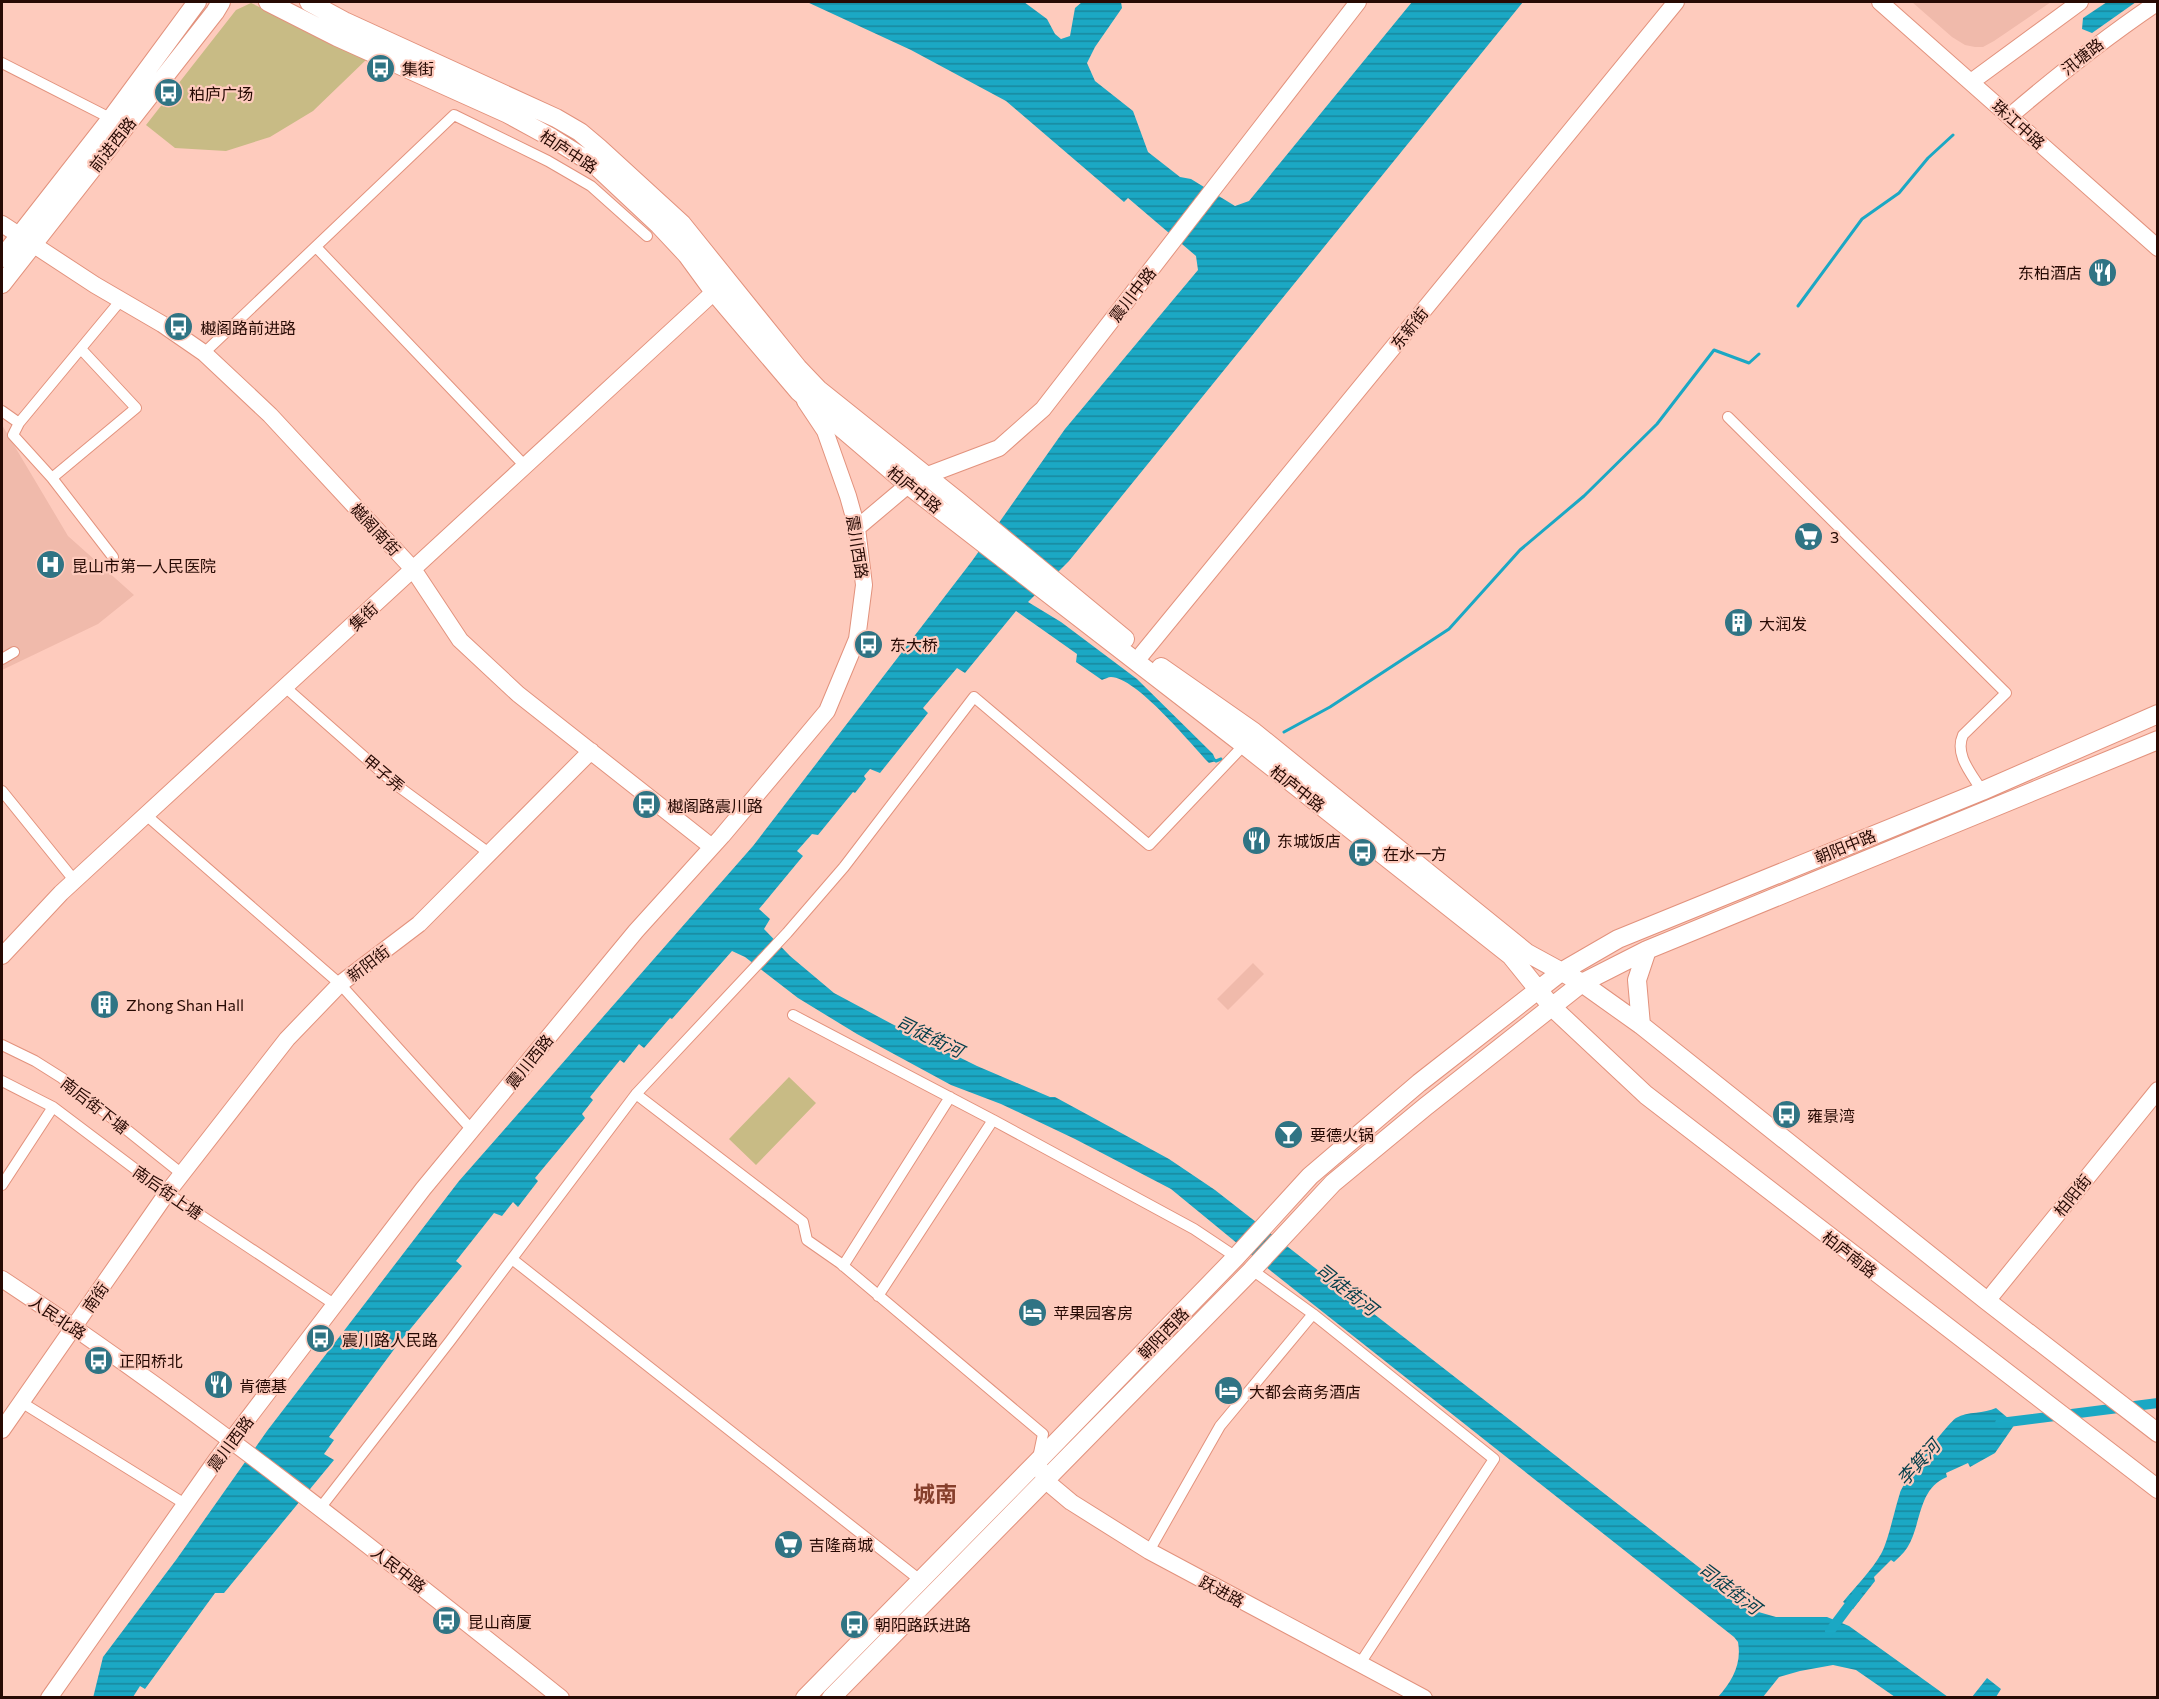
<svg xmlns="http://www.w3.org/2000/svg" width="2159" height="1699" font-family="Commissioner,'Noto Sans SC',sans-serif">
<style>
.built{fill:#f0baab}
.green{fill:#c8bb85}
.water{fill:url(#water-rules)}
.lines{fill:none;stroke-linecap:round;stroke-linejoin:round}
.stream{stroke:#1ba8c4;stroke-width:3}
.canal{stroke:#1ba8c4;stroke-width:10}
.street-casing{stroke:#e2927d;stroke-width:12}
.secondary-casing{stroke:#e2927d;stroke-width:18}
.primary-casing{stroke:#e2927d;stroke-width:20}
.street{stroke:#fff;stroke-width:10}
.secondary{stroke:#fff;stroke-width:16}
.primary{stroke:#fff;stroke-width:18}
.labels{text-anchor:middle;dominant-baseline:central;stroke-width:4.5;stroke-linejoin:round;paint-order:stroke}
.street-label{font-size:16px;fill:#270a04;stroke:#fecbbd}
.poi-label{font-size:16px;fill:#270a04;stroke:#fecbbd;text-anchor:start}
.water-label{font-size:18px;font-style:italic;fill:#033e4a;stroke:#fecbbd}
.district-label{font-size:22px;font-weight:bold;fill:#863f2c;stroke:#fecbbd}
</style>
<defs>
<pattern id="water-rules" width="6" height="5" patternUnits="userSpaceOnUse" patternTransform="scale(1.5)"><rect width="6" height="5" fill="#1ba8c4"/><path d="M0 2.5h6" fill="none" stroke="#18879d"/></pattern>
</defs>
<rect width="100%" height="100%" fill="#fecbbd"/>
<path class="built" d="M1912,2H2051L1994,41L1983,47H1975L1965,45L1952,37Z
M2,425L68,536L134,595L98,624L2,670Z
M1253,963L1264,974L1228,1010L1217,999Z"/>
<path class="green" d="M251,3L368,58L313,111L270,137L226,151L175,148L146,125L236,10Z
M789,1077L816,1103L756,1165L729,1139Z"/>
<path class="water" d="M807,2H1024L1047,19L1055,34L1061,39L1070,36L1075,8L1082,2H1121L1122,8L1095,47L1087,63L1095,81L1133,111L1148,152L1180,177L1191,179L1235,206L1249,201L1412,2H1523L1069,561L1028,602L1061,622L1137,679L1213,754L1216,761L1209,763C1191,744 1136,677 1111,677C1108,677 1105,679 1102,680L1076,662L1077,654L1016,611L965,673L957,668L923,708L928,713L880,773L870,769L864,776L866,779L855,793L853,792L818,835L812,834L797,851L803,856L759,909L770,919L764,929L790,956L834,993L892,1024L977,1066L1050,1097H1055L1169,1159L1215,1190L1755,1611L1776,1617H1827L1849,1626L1948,1697H1895L1856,1670L1833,1665L1800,1671L1779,1677L1763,1697H1718C1732,1681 1742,1664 1738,1642L1734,1637L1266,1267L1171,1189L1075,1139L1001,1104L951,1085L857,1034L798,998L745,957L732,951L672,1019L670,1018L644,1048L639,1044L624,1063L620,1060L590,1097L593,1100L582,1114L585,1118L535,1178L538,1181L518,1207L513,1202L502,1216L494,1213L456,1261L462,1266L398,1344L329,1437L334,1440L324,1454L334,1460L224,1593H215L145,1689L140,1686L133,1697L93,1698L103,1657L176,1560L267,1431L459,1181L753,846L972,561L1065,429L1198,270L1196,256L1128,198L1124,202L1006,101L911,50Z
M2107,2H2136L2092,33L2082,29L2083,18Z
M1996,1408L2015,1424L1995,1453L1970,1467L1968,1463L1946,1473L1947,1477C1917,1489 1922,1525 1907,1548C1903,1554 1898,1558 1894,1562L1891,1560L1874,1577L1875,1581L1853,1609L1843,1602C1855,1587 1872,1570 1881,1554C1888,1542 1895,1508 1900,1493C1904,1481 1946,1425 1956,1418C1968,1411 1984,1414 1996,1408Z
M1987,1678L2001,1689L1996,1697H1972Z"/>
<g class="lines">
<path class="stream" d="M1798,306L1862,219L1899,193L1928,158L1953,135
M1284,732L1330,707L1449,629L1520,550L1584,496L1657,424L1714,350L1749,363L1759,354
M1213,759L1216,761L1221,759"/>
<path class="canal" d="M2000,1423L2158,1403
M1830,1631L1857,1595"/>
<defs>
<path id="street" d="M2,63L114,120
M316,247L525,466
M204,353L454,115L548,161L591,186L647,236
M2,411L19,423L121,300
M1728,417L2006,693L1963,735C1954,755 1972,774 1982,791
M19,423L13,435L52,478L136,408L81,349
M52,478L113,557
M2,659L14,652
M285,687L395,784L489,853
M2,791L74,880
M146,815L340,984L472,1130
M793,1015L993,1120
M2,1045L35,1061L62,1078L182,1174
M2,1081L53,1107L167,1193L334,1304
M636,1094L803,1222L807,1240L840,1263L1043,1434L1038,1458
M2,1185L53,1107
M512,1259L920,1580
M843,1266L950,1097
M1252,1270L1313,1314L1494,1459L1359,1665
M878,1296L993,1120L1194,1229L1236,1257
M21,1402L185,1504
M321,1507L450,1341L636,1094L787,933L844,867L974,697L1149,845L1244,745
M1149,1551L1220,1426L1313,1314"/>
<path id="secondary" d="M1880,2L2158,248
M1971,82L2080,2
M2010,116C2058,75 2106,37 2158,2
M2,224L95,285L162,324L204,353L270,415L413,569L460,640L518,694L712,847
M857,528L908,485L925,476L999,448L1043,409L1358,2
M1142,654L1676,2
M2,956L61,893L714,292L724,285
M2,1279C196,1407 379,1553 561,1698
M1987,1301L2158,1090
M2,1430L167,1193L287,1039L340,984L419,924L591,751
M1040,1468L1046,1481L1071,1502L1149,1551L1424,1698
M49,1698L217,1459L423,1189L636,931L722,836L827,711L857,639L864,585L857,528L848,496L825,431L805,401"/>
<path id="primary" d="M268,2L337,37L508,114L552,138L595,165L659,225L687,255L714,292L799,392L908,485L1244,745L1511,956L1552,1007L1646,1095L2158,1489
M309,2L344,21L556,118L580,132L599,148L682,224L798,368L818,389L958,501L1125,639
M2,258L113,116L197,2
M2,284L215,12L221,2
M1161,667L1254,732L1527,953L1582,983L1641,1025L1987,1301L2158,1433
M1641,1025L1637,980L1647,950
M805,1698L1037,1462L1236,1257L1310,1176L1419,1083L1561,972L1618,939L1982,791L2158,714
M831,1698L1252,1270L1333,1183L1425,1107L1582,983L1647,950L2158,740"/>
</defs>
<use href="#street" class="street-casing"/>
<use href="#secondary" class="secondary-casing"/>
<use href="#primary" class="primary-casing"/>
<use href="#street" class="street"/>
<use href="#secondary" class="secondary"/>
<use href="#primary" class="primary"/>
</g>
<defs>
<symbol id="bus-disc" viewBox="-11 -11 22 22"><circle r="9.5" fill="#307484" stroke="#fecbbd"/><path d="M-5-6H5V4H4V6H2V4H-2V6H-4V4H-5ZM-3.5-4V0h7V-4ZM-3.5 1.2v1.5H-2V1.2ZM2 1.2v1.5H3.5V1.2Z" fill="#fff"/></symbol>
<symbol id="restaurant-disc" viewBox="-11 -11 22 22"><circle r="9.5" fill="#307484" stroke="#fecbbd"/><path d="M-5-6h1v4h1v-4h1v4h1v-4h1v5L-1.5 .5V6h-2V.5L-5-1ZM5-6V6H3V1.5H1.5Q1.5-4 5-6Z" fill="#fff"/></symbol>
<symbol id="supermarket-disc" viewBox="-11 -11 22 22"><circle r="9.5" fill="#307484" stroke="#fecbbd"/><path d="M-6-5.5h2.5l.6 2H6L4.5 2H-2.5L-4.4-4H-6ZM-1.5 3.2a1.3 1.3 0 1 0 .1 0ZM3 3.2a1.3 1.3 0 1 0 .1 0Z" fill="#fff"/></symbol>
<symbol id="hospital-disc" viewBox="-11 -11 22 22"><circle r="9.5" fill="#307484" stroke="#fecbbd"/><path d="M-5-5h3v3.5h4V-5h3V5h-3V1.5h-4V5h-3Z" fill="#fff"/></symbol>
<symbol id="building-disc" viewBox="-11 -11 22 22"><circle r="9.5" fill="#307484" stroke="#fecbbd"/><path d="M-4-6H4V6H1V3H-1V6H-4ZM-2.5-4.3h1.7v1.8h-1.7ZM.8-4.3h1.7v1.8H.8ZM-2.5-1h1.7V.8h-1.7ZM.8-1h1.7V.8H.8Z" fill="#fff"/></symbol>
<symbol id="bar-disc" viewBox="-11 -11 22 22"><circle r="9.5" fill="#307484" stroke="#fecbbd"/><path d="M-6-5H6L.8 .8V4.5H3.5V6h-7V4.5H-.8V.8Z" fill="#fff"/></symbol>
<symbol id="hotel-disc" viewBox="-11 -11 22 22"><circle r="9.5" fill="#307484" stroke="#fecbbd"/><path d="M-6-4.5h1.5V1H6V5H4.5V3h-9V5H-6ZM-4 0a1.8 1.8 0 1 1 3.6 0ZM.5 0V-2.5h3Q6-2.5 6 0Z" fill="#fff"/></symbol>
</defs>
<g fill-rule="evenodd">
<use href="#bus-disc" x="364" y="52" width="33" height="33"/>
<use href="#bus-disc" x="152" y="76" width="33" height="33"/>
<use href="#restaurant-disc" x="2086" y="256" width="33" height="33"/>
<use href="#bus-disc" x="162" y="310" width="33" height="33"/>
<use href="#supermarket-disc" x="1792" y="520" width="33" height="33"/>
<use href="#hospital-disc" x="34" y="548" width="33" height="33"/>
<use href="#building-disc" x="1722" y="606" width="33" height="33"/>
<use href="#bus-disc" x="852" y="628" width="33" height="33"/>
<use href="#bus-disc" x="630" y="788" width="33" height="33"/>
<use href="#restaurant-disc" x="1240" y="824" width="33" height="33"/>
<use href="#bus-disc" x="1346" y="836" width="33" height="33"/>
<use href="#building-disc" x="88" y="988" width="33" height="33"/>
<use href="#bus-disc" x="1770" y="1098" width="33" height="33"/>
<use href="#bar-disc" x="1272" y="1118" width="33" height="33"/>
<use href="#hotel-disc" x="1016" y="1296" width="33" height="33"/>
<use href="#bus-disc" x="304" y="1322" width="33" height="33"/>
<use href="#bus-disc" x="82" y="1344" width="33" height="33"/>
<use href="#restaurant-disc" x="202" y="1368" width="33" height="33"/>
<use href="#hotel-disc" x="1212" y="1374" width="33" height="33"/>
<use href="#supermarket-disc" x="772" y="1528" width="33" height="33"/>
<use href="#bus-disc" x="430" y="1604" width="33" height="33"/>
<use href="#bus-disc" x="838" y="1608" width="33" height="33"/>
</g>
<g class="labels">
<g class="street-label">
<text transform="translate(2082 56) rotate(-38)">汛塘路</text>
<text transform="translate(2019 124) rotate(42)">珠江中路</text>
<text transform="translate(112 144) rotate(-52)">前进西路</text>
<text transform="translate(569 151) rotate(33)">柏庐中路</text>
<text transform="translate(1132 294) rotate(-52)">震川中路</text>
<text transform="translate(1409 328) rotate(-51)">东新街</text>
<text transform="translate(915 489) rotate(39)">柏庐中路</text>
<text transform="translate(376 529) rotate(47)">樾阁南街</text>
<text transform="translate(858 547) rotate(81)">震川西路</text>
<text transform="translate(363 616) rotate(-43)">集街</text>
<text transform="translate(384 773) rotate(40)">甲子弄</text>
<text transform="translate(1298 788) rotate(38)">柏庐中路</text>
<text transform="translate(1845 846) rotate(-22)">朝阳中路</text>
<text transform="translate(368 963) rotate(-37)">新阳街</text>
<text transform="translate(529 1061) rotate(-51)">震川西路</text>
<text transform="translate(95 1105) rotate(38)">南后街下塘</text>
<text transform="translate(168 1192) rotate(35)">南后街上塘</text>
<text transform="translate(2072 1195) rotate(-51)">柏阳街</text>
<text transform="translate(1850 1254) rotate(38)">柏庐南路</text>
<text transform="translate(95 1297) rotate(-55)">南街</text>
<text transform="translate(58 1317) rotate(34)">人民北路</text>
<text transform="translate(1163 1333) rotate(-46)">朝阳西路</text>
<text transform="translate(230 1443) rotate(-53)">震川西路</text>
<text transform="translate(399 1569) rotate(38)">人民中路</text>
<text transform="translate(1222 1591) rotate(28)">跃进路</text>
</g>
<g class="poi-label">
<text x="402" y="68">集街</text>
<text x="189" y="93">柏庐广场</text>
<text x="2082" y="272" text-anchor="end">东柏酒店</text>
<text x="200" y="327">樾阁路前进路</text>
<text x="1830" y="536">3</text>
<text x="72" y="565">昆山市第一人民医院</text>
<text x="1759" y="623">大润发</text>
<text x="890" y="644">东大桥</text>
<text x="667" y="805">樾阁路震川路</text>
<text x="1277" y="840">东城饭店</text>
<text x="1383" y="853">在水一方</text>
<text x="126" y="1004">Zhong Shan Hall</text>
<text x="1807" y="1115">雍景湾</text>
<text x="1310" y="1134">要德火锅</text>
<text x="1053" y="1312">苹果园客房</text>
<text x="342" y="1339">震川路人民路</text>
<text x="119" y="1360">正阳桥北</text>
<text x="239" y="1385">肯德基</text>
<text x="1249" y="1391">大都会商务酒店</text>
<text x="809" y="1544">吉隆商城</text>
<text x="468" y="1621">昆山商厦</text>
<text x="875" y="1624">朝阳路跃进路</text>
</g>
<g class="water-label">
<text transform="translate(930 1036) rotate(26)">司徒街河</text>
<text transform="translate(1347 1289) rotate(38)">司徒街河</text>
<text transform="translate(1918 1462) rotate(-48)">李箕河</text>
<text transform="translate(1730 1588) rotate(37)">司徒街河</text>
</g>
<g class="district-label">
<text x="935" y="1493">城南</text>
</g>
</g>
<rect width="2159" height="1699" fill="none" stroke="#270a04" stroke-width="6"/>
</svg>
